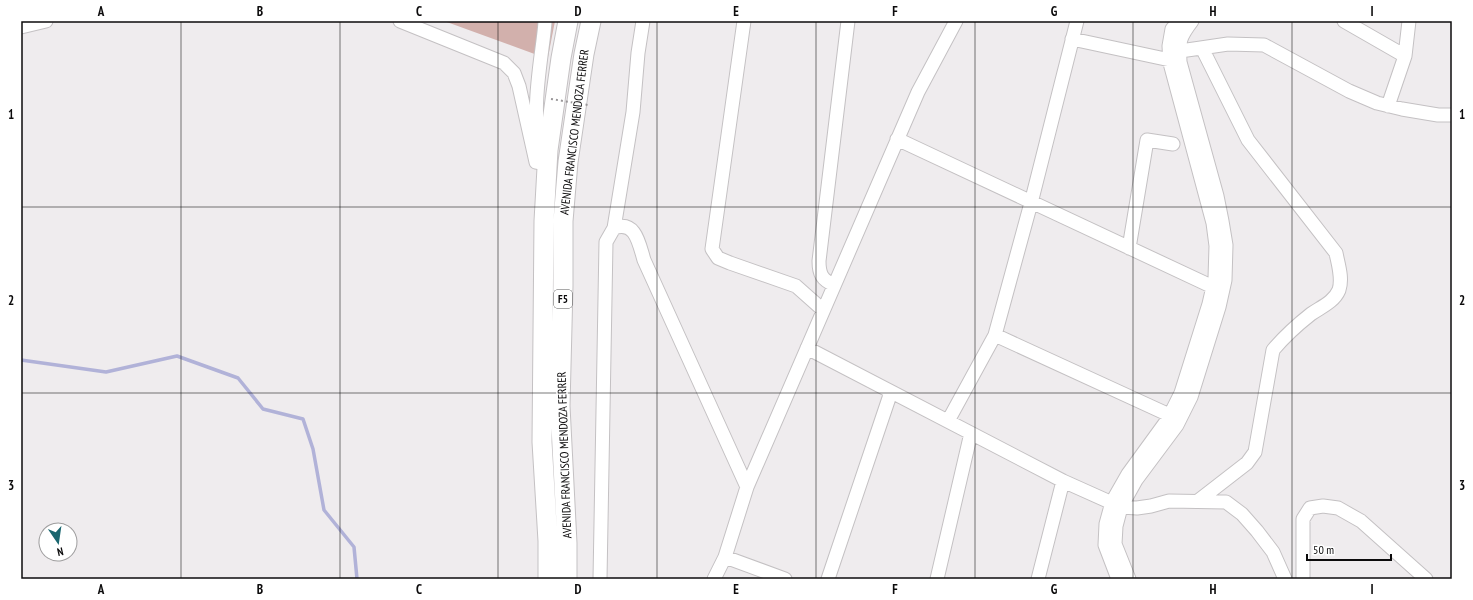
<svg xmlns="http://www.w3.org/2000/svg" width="1473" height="600" font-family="'PT Sans Narrow',sans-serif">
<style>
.pitch{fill:#d2b0ac}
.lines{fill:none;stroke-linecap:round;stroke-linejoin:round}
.stream{stroke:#b1b2d8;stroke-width:3.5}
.minor-casing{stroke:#c4c1c3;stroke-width:15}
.highway-casing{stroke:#c4c1c3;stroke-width:21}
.minor{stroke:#fff;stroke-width:13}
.highway{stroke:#fff;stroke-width:19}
.path-bridge{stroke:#999698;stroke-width:2;stroke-dasharray:2 3;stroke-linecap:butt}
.grid{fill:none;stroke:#0c0b0c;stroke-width:1;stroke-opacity:0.55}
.labels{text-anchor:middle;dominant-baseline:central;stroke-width:3;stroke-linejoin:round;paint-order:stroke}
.shield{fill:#fff;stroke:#555455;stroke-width:1}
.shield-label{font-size:11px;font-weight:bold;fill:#0c0b0c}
.street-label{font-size:12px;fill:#0c0b0c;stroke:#fff}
.neatline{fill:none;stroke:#0c0b0c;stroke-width:1.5}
.grid-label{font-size:13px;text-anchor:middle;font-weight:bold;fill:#0c0b0c}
</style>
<rect width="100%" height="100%" fill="#efecee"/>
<path class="pitch" d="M444,21H555L548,57L540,56Z"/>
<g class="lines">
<path class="stream" d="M21,360L106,372L177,356L238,378L263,409L303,419L313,449L324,510L354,547L357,579"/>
<defs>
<path id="minor" d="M400,21L504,63L514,73L519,86L536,162L547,164
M545,21C544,48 525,130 547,149
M744,21L712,249L718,258L730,263L796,286L823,310
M1344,21L1405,56
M21,27L46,21
M1072,39L1170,60L1180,51L1194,49L1228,44L1264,45L1349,91L1377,103L1402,109L1438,115H1452
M1388,106L1405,56L1409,21
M897,139L1213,287H1221
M614,228L633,112L638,53L643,21
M1129,248L1147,140L1173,144
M834,285C822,280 819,274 819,261L848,21
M995,335L1178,419
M807,348L1063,481L1121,507L1137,508L1151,506L1169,501L1226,502L1242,514L1257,531L1273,552L1285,579
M948,421L995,335L1031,203L1077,21
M1198,501L1247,463L1255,452L1273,350C1284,337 1297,325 1311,314C1321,307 1334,302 1339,290C1343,278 1338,264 1336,253L1248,140L1202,48
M725,557L785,579
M600,579L606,242L614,228C636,220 639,244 644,260L747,487
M714,579L725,557L747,487L918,92L956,21
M828,579L891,392
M937,579L971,433
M1038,579L1063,481
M1118,579L1105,545L1106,524L1112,502L1128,474L1168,419L1181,393L1209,304L1215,278L1216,246L1213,223L1170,63L1169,46L1172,29L1179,21
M1129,579L1115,544L1116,526L1121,507L1136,480L1177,425L1191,397L1219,307L1225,280L1226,245L1222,221L1217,196L1180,62C1179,41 1179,38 1192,21
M1303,579V519L1310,508L1323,506L1338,508L1361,521L1426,579"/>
<path id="highway" d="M548,579V541L542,442L544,221L548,150L561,58L568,21
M567,579V543L560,406L563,286V221L568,162L584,54L591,21"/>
</defs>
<use href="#minor" class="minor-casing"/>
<use href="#highway" class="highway-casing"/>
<use href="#minor" class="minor"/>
<use href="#highway" class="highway"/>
<path class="path-bridge" d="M551,99L588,105"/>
</g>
<path class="grid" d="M181,21V579M340,21V579M498,21V579M657,21V579M816,21V579M975,21V579M1133,21V579M1292,21V579M21,207H1452M21,393H1452"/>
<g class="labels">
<rect class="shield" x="554" y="290" width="18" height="18" rx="3"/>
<g class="shield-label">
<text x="563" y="299">F5</text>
</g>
<g class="street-label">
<text transform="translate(574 132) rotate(-83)">AVENIDA FRANCISCO MENDOZA FERRER</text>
<text transform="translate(564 455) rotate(-92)">AVENIDA FRANCISCO MENDOZA FERRER</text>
</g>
</g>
<rect width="1473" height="600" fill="none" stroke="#ffffff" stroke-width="44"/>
<g transform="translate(58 542) rotate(167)"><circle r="19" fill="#ffffff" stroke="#9e9d9e"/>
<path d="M0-3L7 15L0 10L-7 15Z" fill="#19666f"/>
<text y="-6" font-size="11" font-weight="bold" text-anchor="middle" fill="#0c0b0c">N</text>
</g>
<path d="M1307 554v6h84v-6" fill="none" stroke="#0c0b0c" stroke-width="2"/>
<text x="1313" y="554" font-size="12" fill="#0c0b0c" stroke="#ffffff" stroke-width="3" paint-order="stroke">50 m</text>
<rect x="22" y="22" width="1429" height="556" class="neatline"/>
<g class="grid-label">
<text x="101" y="16">A</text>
<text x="260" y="16">B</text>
<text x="419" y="16">C</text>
<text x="578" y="16">D</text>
<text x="736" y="16">E</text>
<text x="895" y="16">F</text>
<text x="1054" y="16">G</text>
<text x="1213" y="16">H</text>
<text x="1372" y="16">I</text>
<text x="11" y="119">1</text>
<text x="1462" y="119">1</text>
<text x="11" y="305">2</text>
<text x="1462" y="305">2</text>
<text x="11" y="490">3</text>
<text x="1462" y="490">3</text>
<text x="101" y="594">A</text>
<text x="260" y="594">B</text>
<text x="419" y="594">C</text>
<text x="578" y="594">D</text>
<text x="736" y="594">E</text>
<text x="895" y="594">F</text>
<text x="1054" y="594">G</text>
<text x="1213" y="594">H</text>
<text x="1372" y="594">I</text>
</g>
</svg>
